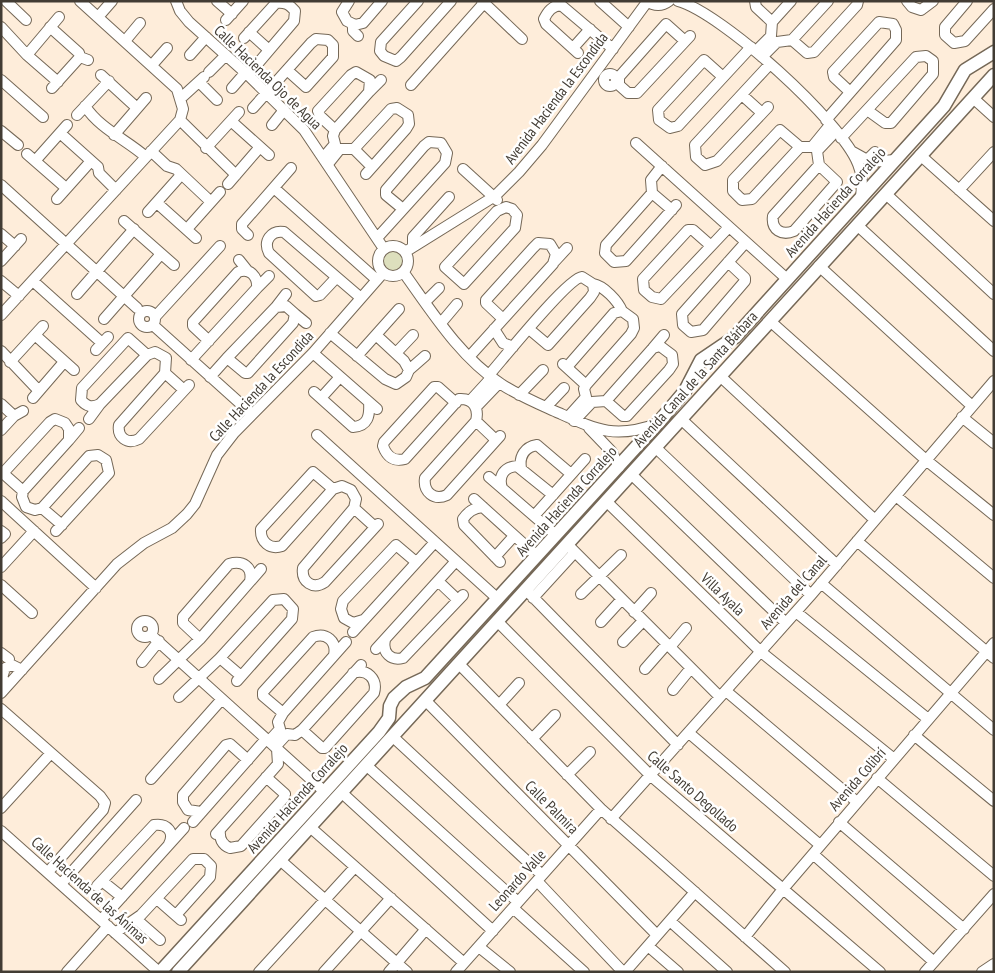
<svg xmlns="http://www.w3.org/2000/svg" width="995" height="973" font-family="'PT Sans Narrow',sans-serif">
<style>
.green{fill:#dddfbd}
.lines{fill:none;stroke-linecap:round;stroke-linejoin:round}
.minor-casing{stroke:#756857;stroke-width:12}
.major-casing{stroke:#756857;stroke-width:15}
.minor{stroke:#fff;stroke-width:10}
.major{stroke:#fff;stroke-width:12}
.labels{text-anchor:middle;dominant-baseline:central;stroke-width:5;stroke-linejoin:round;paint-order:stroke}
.street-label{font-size:15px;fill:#423c34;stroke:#fff}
</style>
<rect width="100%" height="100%" fill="#feedda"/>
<path class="green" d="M381 262a12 12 0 1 1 24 0a12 12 0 1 1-24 0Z"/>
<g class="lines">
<defs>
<path id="minor" d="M6,1L26,20
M176,1L180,11L189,22L248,75L304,130L384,249
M217,1L232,14
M349,1L342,12L347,21L355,25L363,23L382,1
M418,1L381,42L380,51L384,56L396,61L401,57L451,1
M482,1L522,39
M600,1L629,27
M646,1C654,6 661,7 669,1
M678,1C722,13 842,122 858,164C863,175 862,187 861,198
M755,1L756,7L772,22
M907,1L912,7L921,10L933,1
M967,1L945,27V35L954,43L965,41L994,9
M98,17L112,1
M226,20L243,1
M772,22L791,1
M353,25V31L358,36
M1,27L27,55L58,82
M50,27L79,53L80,57L88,60
M249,32L269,50
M244,38L276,3C285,2 289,4 295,11L294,21L248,75
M792,40L807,53L814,52L857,5L858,1
M125,41L140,23
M685,41L666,24L619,77V85L628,93H637L690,36
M573,48L590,29
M756,51L771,36L772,22
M578,53L546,24L544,19C548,11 552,6 561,5L613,49
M27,55L59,17
M190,55L206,37
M762,57L777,42L792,40L828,1
M152,65L167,48
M209,72L226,55
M604 80a6 6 0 1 1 12 0a6 6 0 1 1-12 0Z
M101,75L137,108
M723,77L704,60L658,110L659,120L670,128L678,126L751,47
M1,80L43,117
M200,83L217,100
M411,85L484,3
M52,88L80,57
M232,88L246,72
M369,92L381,80
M742,95L762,113
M181,98L204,77
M973,98L994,117
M85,106C100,129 127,140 146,157
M768,107L717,161L705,165L696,157L695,145L770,64
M253,108L311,43L316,39L328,40L333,45V57L306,87L287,70
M77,115L109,81
M180,120L236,175
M826,120L896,40V30L893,24L879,22L833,72L834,77L849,91
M231,121L269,155
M272,125L284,110
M1,131L18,145
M60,133L98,167L99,173L116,190
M114,135L146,98
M841,138L916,57L926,56L933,61V74L891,123H885L867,110
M636,143L787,279
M800,147L780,130L733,180V191L742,200L752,199L800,147H812L830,125
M206,148L239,112
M354,149L391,109L397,108L408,115L409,124L406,129L366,174
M354,149L372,167
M151,151L167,166L176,169L211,202
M853,152L871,162L895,160
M27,154L66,188
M920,155L994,221
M323,158L335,144L333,136L335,130L369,92L370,80L356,72L351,75L318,111L320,116L335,130
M867,160L875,152
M35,161L67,125
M328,164L340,149H354
M819,165L837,182L794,231C782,236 771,230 773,216L819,165L817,151L836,131
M662,166L651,180L652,193L672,210
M463,169L497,200
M228,184L260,147
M1,185L137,308
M274,188L377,280
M959,190L994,152
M652,193L606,245L605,253L614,262L626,261L676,205
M886,194L994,294
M57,199L91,161
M157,203L196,238
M506,207L512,209L517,215L515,228L464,284L445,267L497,211Z
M148,212L181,175
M124,221L174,265
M857,225L994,351
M187,229L220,192
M1,234L15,246
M248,235L242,229V224L291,168
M378,237L445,163L447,153L441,143L429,142L424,146L386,190V195L403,209
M710,245L693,230H688L643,279L644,290L652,297L661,299L729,227
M378 261a15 15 0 1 1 30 0a15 15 0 1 1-30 0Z
M413,247V237L449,197
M405,252L495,196L519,172L542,145L647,2
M239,260L247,270
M1,261L21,239
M555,261L567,248
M728,262L745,278V281L703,330L691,332L683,325L682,314L746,242
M819,266L972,406
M404,273C432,312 460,357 501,384C519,396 539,404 559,413C597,430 615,439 657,424
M336,278L320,295L316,296L269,253C263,241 271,230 284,232L361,298
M1,281L19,296
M33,281L102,343
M593,284C604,286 618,301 622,311
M257,288L269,276
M77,294L134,229
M425,302L439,288
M276,307L286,294
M139 319a8 8 0 1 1 16 0a8 8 0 1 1-16 0Z
M295,314L306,323
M1,315L180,120L183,109L177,89L80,1
M155,317L220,246
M104,319L161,254
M770,321L926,460L994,515
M441,323L457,304
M153,325L252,414
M494,329L503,343L513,347
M330,333L385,379L396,384L406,377L409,370L404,361L376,335
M35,335L74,370
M653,348L664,335
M96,350L108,337
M1,351L39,391
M313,353L377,409
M396,353L413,335
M147,355L128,338L82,388L81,400C87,407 92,408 100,404L147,355L155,352L166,358L165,373L119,425C117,437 127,445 139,439L189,385
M357,356L399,309
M469,357C497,326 525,295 553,264L556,254L550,244L538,243L533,248L486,300V303L503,319
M191,360L257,288C258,277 250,267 238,272L193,322V326L209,341
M10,362L43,326
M563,364L586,385
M567,367L614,313L622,311L633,319L634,328L631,334L586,385L584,389L586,397L568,417
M409,370L425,356
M165,373L184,390
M489,375C503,359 568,278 582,277L593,284L594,292L590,298L548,345L529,329
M720,376L875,520
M210,377L227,358L276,307L286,306L295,314L293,323L248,373H245L227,358
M314,392L353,427C368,426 370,416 369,402
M519,395L543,370
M33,398L64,362
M321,398L340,377
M470,401L492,377
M456,403L438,387H434L384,442L383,446C387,457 394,462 405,459L459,399C474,398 479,409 476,421L425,478C423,492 434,501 447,495L500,436
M1,404L14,416
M476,407L499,383
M546,407L564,388
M962,417L994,443
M89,419L100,404
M681,419L837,565
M476,421L496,440
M574,421L592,402L606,401L653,348L660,346L672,355L673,364L669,370L627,416H623L606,401
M589,428L612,452L619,467
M1,430L14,416L23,411
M317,435L498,599
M69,440L79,428
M655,447L811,595
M521,468C519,456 525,447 537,445L571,474
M631,474L786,623
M489,477L556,535
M502,488C498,476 504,467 517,466L553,495
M333,489L313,472L261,529C260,542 270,550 282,546L333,489L342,486L351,490L356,499L354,508L303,568C301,582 313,590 325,582L378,524
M23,491L5,475V471L50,422L55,419L65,423L69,429V440L23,491L22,497L26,507L35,510L42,508L89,456L98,455L106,460L109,473L56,531
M896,496L994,578
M474,499L537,556
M1,501L96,588
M606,501L761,652L894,759
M483,507C473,508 468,512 463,519L464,525L500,562
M42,508L62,525
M354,508L375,527
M534,516L585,459
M1,531L5,534L1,538
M857,541L994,658
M567,544L720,697
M495,557L514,536
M1,567L34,531
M438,581L458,600
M821,583L994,730
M1,585L32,613
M526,590L678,745
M581,594L621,555
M533,598L575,552
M634,612L651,593
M796,612L928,719
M363,620L353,623L344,618L341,609L343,601L396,545L416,562
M497,621L651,776L880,972
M137 629a8 8 0 1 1 16 0a8 8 0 1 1-16 0Z
M601,622L622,599
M353,632L435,542
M151,635L325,792
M200,639L183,623V617L229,564C243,560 253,567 250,581
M385,640C382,653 391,661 403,658L463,595
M623,642L643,621
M670,647L686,628
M376,649L456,561
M1,653L9,659
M220,658L241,676
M142,662L159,641
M459,664L601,809L785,972
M645,669L667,644
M159,679L200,639L261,569
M8,685L2,678L5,668L12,665L22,670
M673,690L691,668
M726,691L857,802
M1,693L117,564L144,543L172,528L187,514L195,504L217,455L234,433L313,353L383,273
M179,697L220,658L273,600L284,599L293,609L292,619L237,681
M425,700L657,935
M499,705L519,683
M1,709L100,796L105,803L103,810L48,872
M283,713L263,696V692L313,637C326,632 337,641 334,655
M302,730L322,748H325L374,693C378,679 367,668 353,673
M689,733L820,845
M914,735L994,801
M392,736L542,875
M532,739L555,715
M269,741L280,729L278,722L283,713L346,642
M275,747L287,734L295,735L302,730L361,665
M366,765L518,902
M567,775L590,752
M877,778L994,876
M151,779L222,699
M341,792L493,931
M1,808L51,753
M201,812L188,810L183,802V795L226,745L230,744L248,760
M611,819L811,595L994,381
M193,822L266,739
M839,822L964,929
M310,827L464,963
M220,830C219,838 222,845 230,848L241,846L283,799L285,794L266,777
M1,831L159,972
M216,834L278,764L277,749
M813,854L934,962
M280,860L407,972
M102,881L122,897
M537,881L623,972
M61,884L136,800
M97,886L154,825C167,823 175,832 169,844
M157,899L181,920
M513,908L584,972
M136,919L160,940
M101,920L184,828
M670,921L727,972
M115,933L141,915L193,859H204L211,866L210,877L176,915
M745,937L783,889L994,643
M648,946L678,972
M479,947L510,972
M67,972L108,926
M259,972L355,867
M324,972L391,898
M389,972L426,929
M456,972L601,809
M625,972L695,892
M925,972L994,894
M982,972L994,964"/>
<path id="major" d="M160,972L379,732L389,718L390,706L394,698L406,687L425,678L657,424L685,391L701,360L735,337L944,106L965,70L994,52
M178,972L994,75"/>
</defs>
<use href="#minor" class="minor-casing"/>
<use href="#major" class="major-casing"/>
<use href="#minor" class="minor"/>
<use href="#major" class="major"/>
</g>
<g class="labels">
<g class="street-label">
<text transform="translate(268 77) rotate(44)">Calle Hacienda Ojo de Agua</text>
<text transform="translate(556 98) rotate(-53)">Avenida Hacienda la Escondida</text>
<text transform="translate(835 202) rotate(-48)">Avenida Hacienda Corralejo</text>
<text transform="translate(695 379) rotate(-48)">Avenida Canal de la Santa Bárbara</text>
<text transform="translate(261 386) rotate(-47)">Calle Hacienda la Escondida</text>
<text transform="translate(566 501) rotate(-48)">Avenida Hacienda Corralejo</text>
<text transform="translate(793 592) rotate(-49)">Avenida del Canal</text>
<text transform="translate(723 594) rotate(44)">Villa Ayala</text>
<text transform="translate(857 779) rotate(-49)">Avenida Colibrí</text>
<text transform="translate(693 791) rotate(41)">Calle Santo Degollado</text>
<text transform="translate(297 798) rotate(-48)">Avenida Hacienda Corralejo</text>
<text transform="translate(552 807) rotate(45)">Calle Palmira</text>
<text transform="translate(517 880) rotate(-48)">Leonardo Valle</text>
<text transform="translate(90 890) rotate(42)">Calle Hacienda de las Ánimas</text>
</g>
</g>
<rect width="995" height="973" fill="none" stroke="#423c34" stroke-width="5"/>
</svg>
